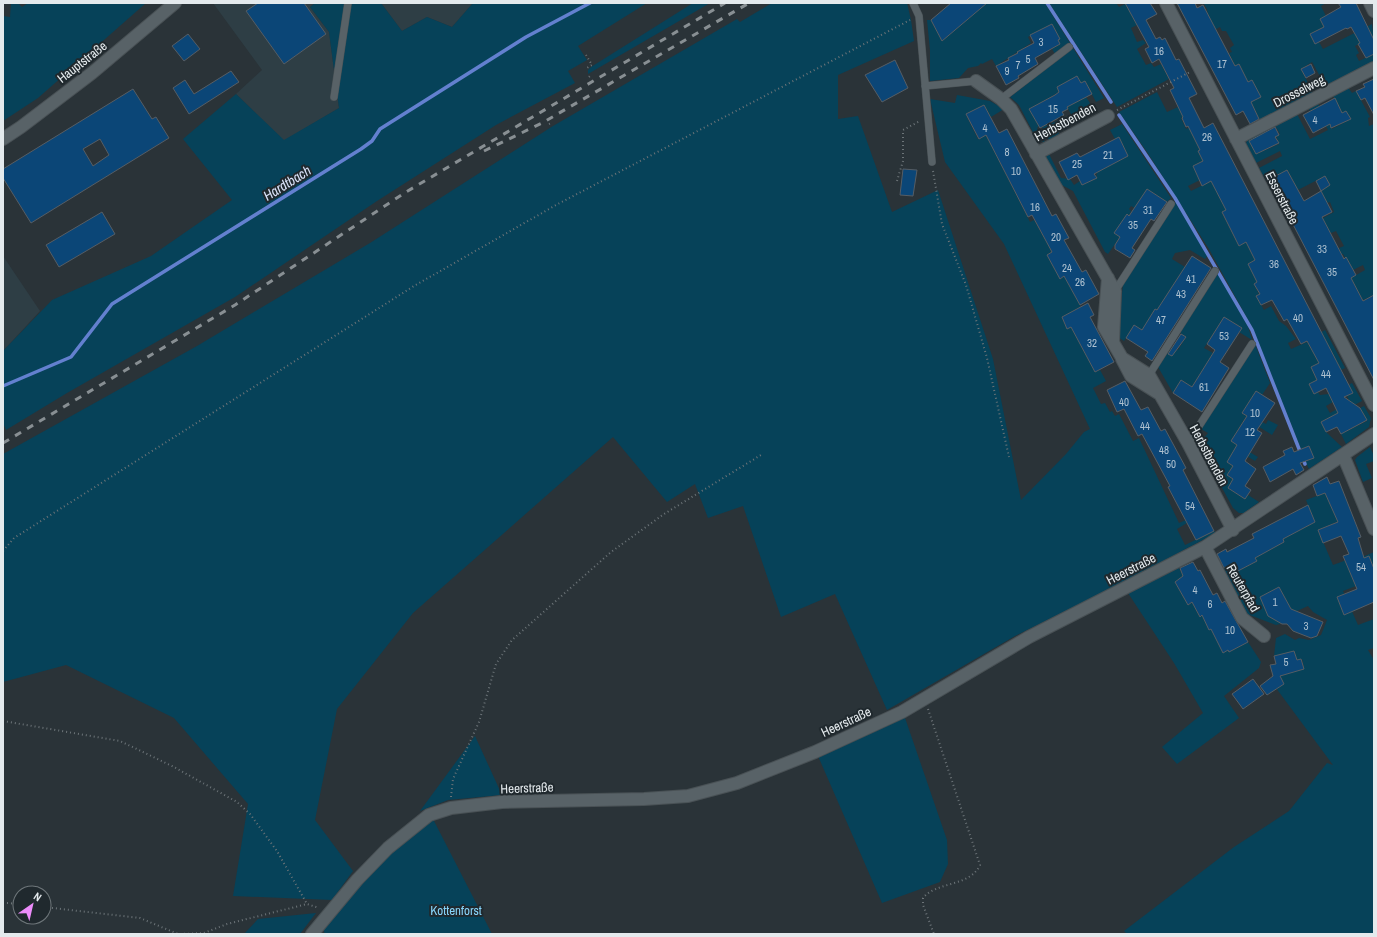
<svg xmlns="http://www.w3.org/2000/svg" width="1377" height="937" font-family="'Archivo Narrow',sans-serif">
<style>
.built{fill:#2e3e45}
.green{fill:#064259}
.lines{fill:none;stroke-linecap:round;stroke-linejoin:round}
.stream{stroke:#6380cf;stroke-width:3.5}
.building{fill:#0b4677;stroke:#565d64;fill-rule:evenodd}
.service-casing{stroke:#495155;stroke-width:8}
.minor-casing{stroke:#495155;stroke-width:14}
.secondary-casing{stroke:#495155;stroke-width:14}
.path{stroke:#6c7478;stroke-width:2;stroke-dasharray:1 3;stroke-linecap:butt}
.service{stroke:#586267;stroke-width:7}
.minor{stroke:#586267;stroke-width:12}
.secondary{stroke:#586267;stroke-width:12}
.rail{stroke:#888f93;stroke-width:3;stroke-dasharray:7 7;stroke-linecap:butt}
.labels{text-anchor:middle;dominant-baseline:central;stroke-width:4;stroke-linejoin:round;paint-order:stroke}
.number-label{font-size:11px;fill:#aec1d0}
.street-label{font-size:13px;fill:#e4eaed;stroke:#20292e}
.park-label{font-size:13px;fill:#87d4fa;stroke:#20292e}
.water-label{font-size:14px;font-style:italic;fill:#d9e2f8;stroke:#20292e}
</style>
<rect width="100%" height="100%" fill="#2a3338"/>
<path class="built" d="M213,3H315L310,7L329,32L339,108L284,141L236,94L262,70Z
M381,3H473L452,27L427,17L402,31Z
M3,256L40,311L3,351Z"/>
<path class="green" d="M11,3H18L22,7L28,3H146L38,98L3,121V16L10,17Z
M315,3H381L402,31L427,17L452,27L473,3H647L578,46L587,60L568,71L575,83L496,125L377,201L235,297L67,393L6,430L3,423V351L52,300L151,256L232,200L183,139L236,94L284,140L339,108L329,32L310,7Z
M693,3H710L588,74V70L591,67Z
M772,3H907L911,20L914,41L838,75V119L858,116L892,212L938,190L993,359L1021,500L1066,454L1084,432L1090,429L1004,244L945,162L930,99L955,103L957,95L990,101L1004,109L991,117L984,105L966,115L978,139L985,135L988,139L1030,222L1034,220L1050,248L1051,252L1047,255L1060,278L1065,276L1080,305V307L1062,317L1067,329L1071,327L1095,372L1100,370L1106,381L1093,388L1101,404L1105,403L1110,412L1112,411L1115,416L1119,414L1133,441L1139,438L1179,523L1186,520L1187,523L1177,529L1185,545L1214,531L1216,533L1112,588L1015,636L887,710L835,594L781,617L743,506L708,518L695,484L667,502L613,437L413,613L337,709L315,820L353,871L332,900L233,896L248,804L174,718L66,665L3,682V454L197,346L370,243L553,126L737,19L740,22Z
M987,3H1045L1070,43L1055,54L1052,49L1060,44L1058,40L1059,38L1052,24L1028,37L1031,43L996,66L992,59L982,64L981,63L978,66L968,68L959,78L930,81V50L927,20H931L942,41Z
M1049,3H1116L1119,7L1127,3L1137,25L1131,28L1137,42L1143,40L1146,43L1137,49L1146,65L1151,63L1154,67L1161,64L1169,79L1117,107Z
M1207,3H1326L1321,6L1326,16L1320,19L1324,27L1310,34L1319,42L1323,49L1372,24L1374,40L1372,37L1355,46L1359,53L1356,55L1359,61L1374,54V62L1326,87L1312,62L1301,69L1313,93L1260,120L1253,106L1246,110L1245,77L1239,64L1235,66L1229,53L1232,52L1230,48L1234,45L1226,31H1222L1220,27L1210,32L1207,9L1204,4Z
M1073,48L1104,98L1096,102L1085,81L1081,83L1077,76L1057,87L1059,92L1030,109L1039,126L1037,128L1045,142L1037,140L1019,105L1010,97Z
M1347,86L1352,93L1356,91L1370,117L1368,118L1369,126L1374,124V295L1363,300L1351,278L1365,270L1363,265L1353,270L1343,254H1341L1339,248L1344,246L1336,231L1331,233L1318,221L1334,212L1330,202L1327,203L1321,191L1330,185L1325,176L1294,192V182L1287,170L1266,181L1259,168L1282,156L1280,151L1256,163L1246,143L1249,137L1264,129L1266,132L1249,141L1256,154L1279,144L1276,136L1280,134L1274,124L1296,112L1310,139L1328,130L1317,108L1310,111L1308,106L1317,102L1332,129L1347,121L1332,94Z
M1157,92L1167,112L1178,107L1183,116L1181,118L1186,129L1190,127L1194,133L1192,134L1200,150L1198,151L1200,156H1212L1193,166L1200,180L1188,186L1191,191L1225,174L1239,204L1222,213L1239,246L1246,242L1255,260L1248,264L1261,280L1254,284L1259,294L1256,296L1264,310L1271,306L1279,321L1286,326L1296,339L1288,343L1291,349L1307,342L1315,355L1328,348L1320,333L1325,330L1345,368L1341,370L1334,356L1311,367L1317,380L1309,384L1313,393L1318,392L1320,395L1329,394L1333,402L1326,406L1330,413L1350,402L1347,396L1348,385L1352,383L1362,401L1321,422L1326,432L1342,447L1309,469L1305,461L1313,458L1301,449L1253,329L1209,249L1147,152L1119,112Z
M1086,97L1090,103L1076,123L1067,107Z
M1062,119L1066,127L1058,132L1059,134L1049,140L1042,127Z
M1122,124L1171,198L1167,202L1147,189L1135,208L1131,206L1129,209L1131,211L1120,237L1108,254L1105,252L1073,191L1060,184L1046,157L1048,152L1061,178L1070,179L1074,185L1080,181L1082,185L1096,178L1097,172L1128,156L1119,138L1115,139L1110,130Z
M1175,202L1208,255L1205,259L1190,250L1175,253L1172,259L1185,267L1162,303L1142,330L1134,325L1124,341L1118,337L1123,283Z
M1218,273L1248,326L1252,340L1239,332L1242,328L1224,317L1204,348L1213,353L1192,387L1181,380L1173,393L1158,367L1172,347L1178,350L1186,337L1180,333Z
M1255,344L1270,383L1262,395L1256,391L1242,413L1260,425L1262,422L1266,424L1268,420L1278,425L1272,435L1245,418L1231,441L1258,457L1255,461L1235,449L1227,462L1233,466L1227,475L1233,479L1228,488L1245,499L1248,495L1259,502L1244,513H1239L1233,508L1195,438L1199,433L1205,437L1208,433L1201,429Z
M1364,406L1371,418L1369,427L1346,444L1341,434L1367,421L1360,408Z
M1370,447L1374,456V461L1366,464L1372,478L1363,482L1355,460L1357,457Z
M1325,493L1339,521L1318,530L1333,565L1352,558L1353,561L1374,552V579L1343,591L1358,625L1374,619V648L1368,650L1374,660V934H1127L1124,931L1234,847L1289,811L1327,763L1333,765L1276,688L1274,678L1304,668L1302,659L1297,660L1294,651L1274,656L1276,638L1285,634L1295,640L1299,638L1309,640L1321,635L1327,620L1313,612L1308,606L1297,611L1280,615V624L1276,625L1247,614L1223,569L1226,567L1228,571L1233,568L1236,572L1257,561L1253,554L1262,553L1284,542L1282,537L1314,521L1306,500Z
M1179,568L1183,576L1175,582L1188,605L1197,600L1195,608L1199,616L1203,615L1218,625L1223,652L1228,650L1229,652L1248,642L1261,662L1259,668L1224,696L1239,718L1177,764L1162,747L1203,713L1174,663L1128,593Z
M904,715L947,840L948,864L940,882L882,903L818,756L871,733Z
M475,736L502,795L448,800L420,811Z
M433,819L492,934H325L322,926C358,884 388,852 433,819Z
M316,913L300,934H244L258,919Z"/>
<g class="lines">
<path class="stream" d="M1047,3L1111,102
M1119,115L1175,198L1252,330L1305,464
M3,386L71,357L112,304L361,149L372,141L380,129L526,37L590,3"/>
</g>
<path class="building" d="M258,3H304L326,34L284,64L246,11Z
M951,3H987L942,41L931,20Z
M1125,3H1150L1157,14L1146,20L1156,39L1160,37L1162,40L1165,38L1176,60L1179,59L1197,94L1189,98L1204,128L1213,123L1353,393L1344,397L1360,408L1367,420L1341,434L1337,427L1326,432L1321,422L1338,413L1326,388L1314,394L1309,384L1317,380L1311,367L1319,363L1307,341L1301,344L1287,319L1284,321L1272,300L1261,305L1256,296L1260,294L1254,284L1257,282L1248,264L1255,260L1246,242L1239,246L1222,212L1226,210L1211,181L1202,186L1193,166L1203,161L1198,151L1200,150L1188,126L1186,127L1182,118L1183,117L1170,90L1174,88L1159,59L1152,63L1145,49L1149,47Z
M1177,3H1195L1197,8L1203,5L1235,66L1239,64L1248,82L1252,80L1261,97L1251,102L1259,119L1250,124L1243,111L1236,115Z
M1338,3H1356L1374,40V54L1366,58L1358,44L1360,43L1351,27L1347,29L1346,28L1315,44L1310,34L1324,27L1320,19L1341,7Z
M1052,24L1060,39L1058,40L1060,44L1035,58L1038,64L1018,76L1019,78L1006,85L996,66L1009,60L1008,58L1018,53L1017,52L1034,43L1030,35Z
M188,34L200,49L184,61L172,46Z
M895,60L908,88L882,102L865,75Z
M1311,64L1315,73L1306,78L1301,69Z
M231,71L239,82L189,114L173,88L185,80L194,94Z
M1077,76L1081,83L1085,81L1092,94L1067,107L1068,109L1062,112L1064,115L1040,128L1029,109L1055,95L1059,92L1057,87Z
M1374,79V115L1365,98L1361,100L1356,91L1365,87L1363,84Z
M133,89L152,119L156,117L169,138L31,223L3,178V169ZM100,139L109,155L93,166L83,149Z
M1335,98L1342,113L1346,111L1351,119L1331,128L1330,124L1313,133L1303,115Z
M984,105L999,133L1007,129L1052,216L1056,214L1069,238L1064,240L1082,272L1086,270L1099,294L1080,305L1064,276L1060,279L1047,255L1052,252L1032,215L1028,217L986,135L979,139L966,114Z
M1275,127L1279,135L1275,137L1279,143L1256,154L1249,141Z
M1119,137L1128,156L1094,174L1097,178L1082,185L1077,175L1068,180L1059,162L1077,153L1080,157Z
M903,169L917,170L913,196L900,195Z
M1287,170L1304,201L1321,191L1332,212L1322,217L1344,259L1346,257L1356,275L1351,278L1363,301L1374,295V380L1272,184L1270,179Z
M1325,176L1330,185L1321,191L1316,181Z
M1147,189L1167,202L1154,221L1151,219L1132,248L1135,250L1130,258L1115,249V245L1120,237L1114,233L1127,214L1129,216Z
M102,212L115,234L59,267L46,245Z
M1192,256L1211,268L1152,361L1145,356L1148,352L1126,338L1134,325L1142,330L1155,309L1157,310Z
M1088,303L1094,315L1090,317L1114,362L1095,372L1071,327L1067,329L1062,317Z
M1224,317L1242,328L1220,362L1229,368L1202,412L1173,393L1181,380L1192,387L1215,350L1207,344Z
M1181,334L1186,337L1172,356L1168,354Z
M1125,381L1141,410L1148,407L1161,431L1165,429L1186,468L1183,470L1214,531L1196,540L1168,487L1170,486L1142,434L1138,436L1124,409L1117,412L1107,390Z
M1256,391L1275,403L1257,430L1262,433L1245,461L1256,469L1245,486L1251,490L1245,499L1228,488L1233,479L1227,475L1233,466L1227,462L1237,445L1231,441L1247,416L1242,413Z
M1309,446L1314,458L1300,463L1304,470L1296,475L1293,469L1270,482L1263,467L1285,455L1283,451L1292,447L1294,452Z
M1327,477L1330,484L1339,481L1361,537L1358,538L1364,558L1369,556L1374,569V602L1344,615L1337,597L1357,589L1343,556L1349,554L1341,536L1323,543L1318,530L1338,522L1325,493L1317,496L1313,485Z
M1308,505L1315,522L1283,539L1284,542L1255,558L1257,561L1236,572L1233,568L1228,571L1226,567L1224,568L1217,554L1226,549L1227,552L1254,538L1252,534Z
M1193,562L1198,571L1200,570L1213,595L1217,593L1222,603L1225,601L1248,642L1229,652L1228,650L1223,653L1211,629L1209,630L1202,615L1200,617L1192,602L1188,605L1175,582L1183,576L1180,568Z
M1279,587L1291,609L1323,622L1317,636L1311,638L1293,631L1287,624H1282L1268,616L1260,597Z
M1294,651L1297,660L1301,659L1304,669L1280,676L1284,684L1267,695L1260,686L1273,676L1270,665L1276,664L1274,656Z
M1253,679L1264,694L1243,709L1232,694Z"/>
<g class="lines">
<defs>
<path id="service" d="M913,3L919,16L932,162
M925,86L976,81
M334,97L348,3
M1001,99L1069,47
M1115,291L1171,204
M1149,375L1215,271
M1188,443L1252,344"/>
<path id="minor" d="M1166,3L1374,405
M1370,3L1374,11
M976,81L1001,99L1011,109L1115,291L1113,342
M1236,139L1374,68
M1036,154L1108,116
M1108,278L1104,327L1122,358L1149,375L1188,443L1233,530
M1122,359L1131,376L1158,393
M1343,455L1374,529
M1205,547L1242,618L1264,636
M312,934L357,880L388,848L429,815L451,808L502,802L644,799L688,796L737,783L815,752L902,712L1029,637L1205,547L1374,434"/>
<path id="secondary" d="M3,139L21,127L92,73L175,3"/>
</defs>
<use href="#service" class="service-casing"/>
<use href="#minor" class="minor-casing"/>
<use href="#secondary" class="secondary-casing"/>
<path class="path" d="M586,55L592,65L587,68
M589,77L590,76
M1117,110L1190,72
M549,124L551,123
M933,171L942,224L966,285L987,358L1009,457
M897,181L903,161V130L920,121
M3,551L14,538L414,286L556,205L910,20
M928,709L980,865C970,887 937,881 923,898V905L934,934
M3,721L120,741L172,766L237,802L250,814L277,851L307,904
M451,797L453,779L479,722L496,664L512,640L611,552L664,514L761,455
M7,903L20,904
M44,907L140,918L178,934
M180,934L204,933L227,924L307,904L319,908"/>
<use href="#service" class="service"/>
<use href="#minor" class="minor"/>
<use href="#secondary" class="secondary"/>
<path class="rail" d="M484,151L542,123L749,3
M3,443L235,305L406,192L725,3"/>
</g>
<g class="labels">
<g class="number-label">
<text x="1041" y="42">3</text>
<text x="1159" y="51">16</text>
<text x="1028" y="59">5</text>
<text x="1222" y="64">17</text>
<text x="1018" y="65">7</text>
<text x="1007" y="71">9</text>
<text x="1053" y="109">15</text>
<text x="1315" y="120">4</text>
<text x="985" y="128">4</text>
<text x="1207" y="137">26</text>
<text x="1007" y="152">8</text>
<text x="1108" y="155">21</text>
<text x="1077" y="164">25</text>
<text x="1016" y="171">10</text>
<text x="1035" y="207">16</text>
<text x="1148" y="210">31</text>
<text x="1133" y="225">35</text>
<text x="1056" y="237">20</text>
<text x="1322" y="249">33</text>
<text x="1274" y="264">36</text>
<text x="1067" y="268">24</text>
<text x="1332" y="272">35</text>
<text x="1191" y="279">41</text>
<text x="1080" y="282">26</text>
<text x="1181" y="294">43</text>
<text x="1298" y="318">40</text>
<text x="1161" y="320">47</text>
<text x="1224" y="336">53</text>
<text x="1092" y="343">32</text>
<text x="1326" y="374">44</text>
<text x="1204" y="387">61</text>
<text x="1124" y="402">40</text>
<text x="1255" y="413">10</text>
<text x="1145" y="426">44</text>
<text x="1250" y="432">12</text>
<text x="1164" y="450">48</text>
<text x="1171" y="464">50</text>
<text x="1190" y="506">54</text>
<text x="1361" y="567">54</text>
<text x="1195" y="590">4</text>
<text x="1275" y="602">1</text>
<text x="1210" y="604">6</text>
<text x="1306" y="626">3</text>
<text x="1230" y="630">10</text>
<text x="1286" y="662">5</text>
</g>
<g class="street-label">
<text transform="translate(82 62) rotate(-38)">Hauptstraße</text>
<text transform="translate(1299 91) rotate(-27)">Drosselweg</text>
<text transform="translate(1065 122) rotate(-28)">Herbstbenden</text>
<text transform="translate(1282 198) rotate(63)">Esserstraße</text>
<text transform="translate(1209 455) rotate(62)">Herbstbenden</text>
<text transform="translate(1131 569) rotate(-27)">Heerstraße</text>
<text transform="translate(1243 588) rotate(60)">Reuterpfad</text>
<text transform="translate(846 722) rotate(-25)">Heerstraße</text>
<text transform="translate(527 788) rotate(-2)">Heerstraße</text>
</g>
<g class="park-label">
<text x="456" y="910">Kottenforst</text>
</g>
<g class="water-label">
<text transform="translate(287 183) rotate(-32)">Hardtbach</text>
</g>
</g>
<rect width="1377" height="937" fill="none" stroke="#e4eaed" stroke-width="8"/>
<g transform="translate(32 905) rotate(34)"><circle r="19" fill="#20292e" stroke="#6e767a"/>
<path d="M0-3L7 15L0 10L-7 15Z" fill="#ec8cfa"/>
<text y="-6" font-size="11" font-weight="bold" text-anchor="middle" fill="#e4eaed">N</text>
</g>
</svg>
